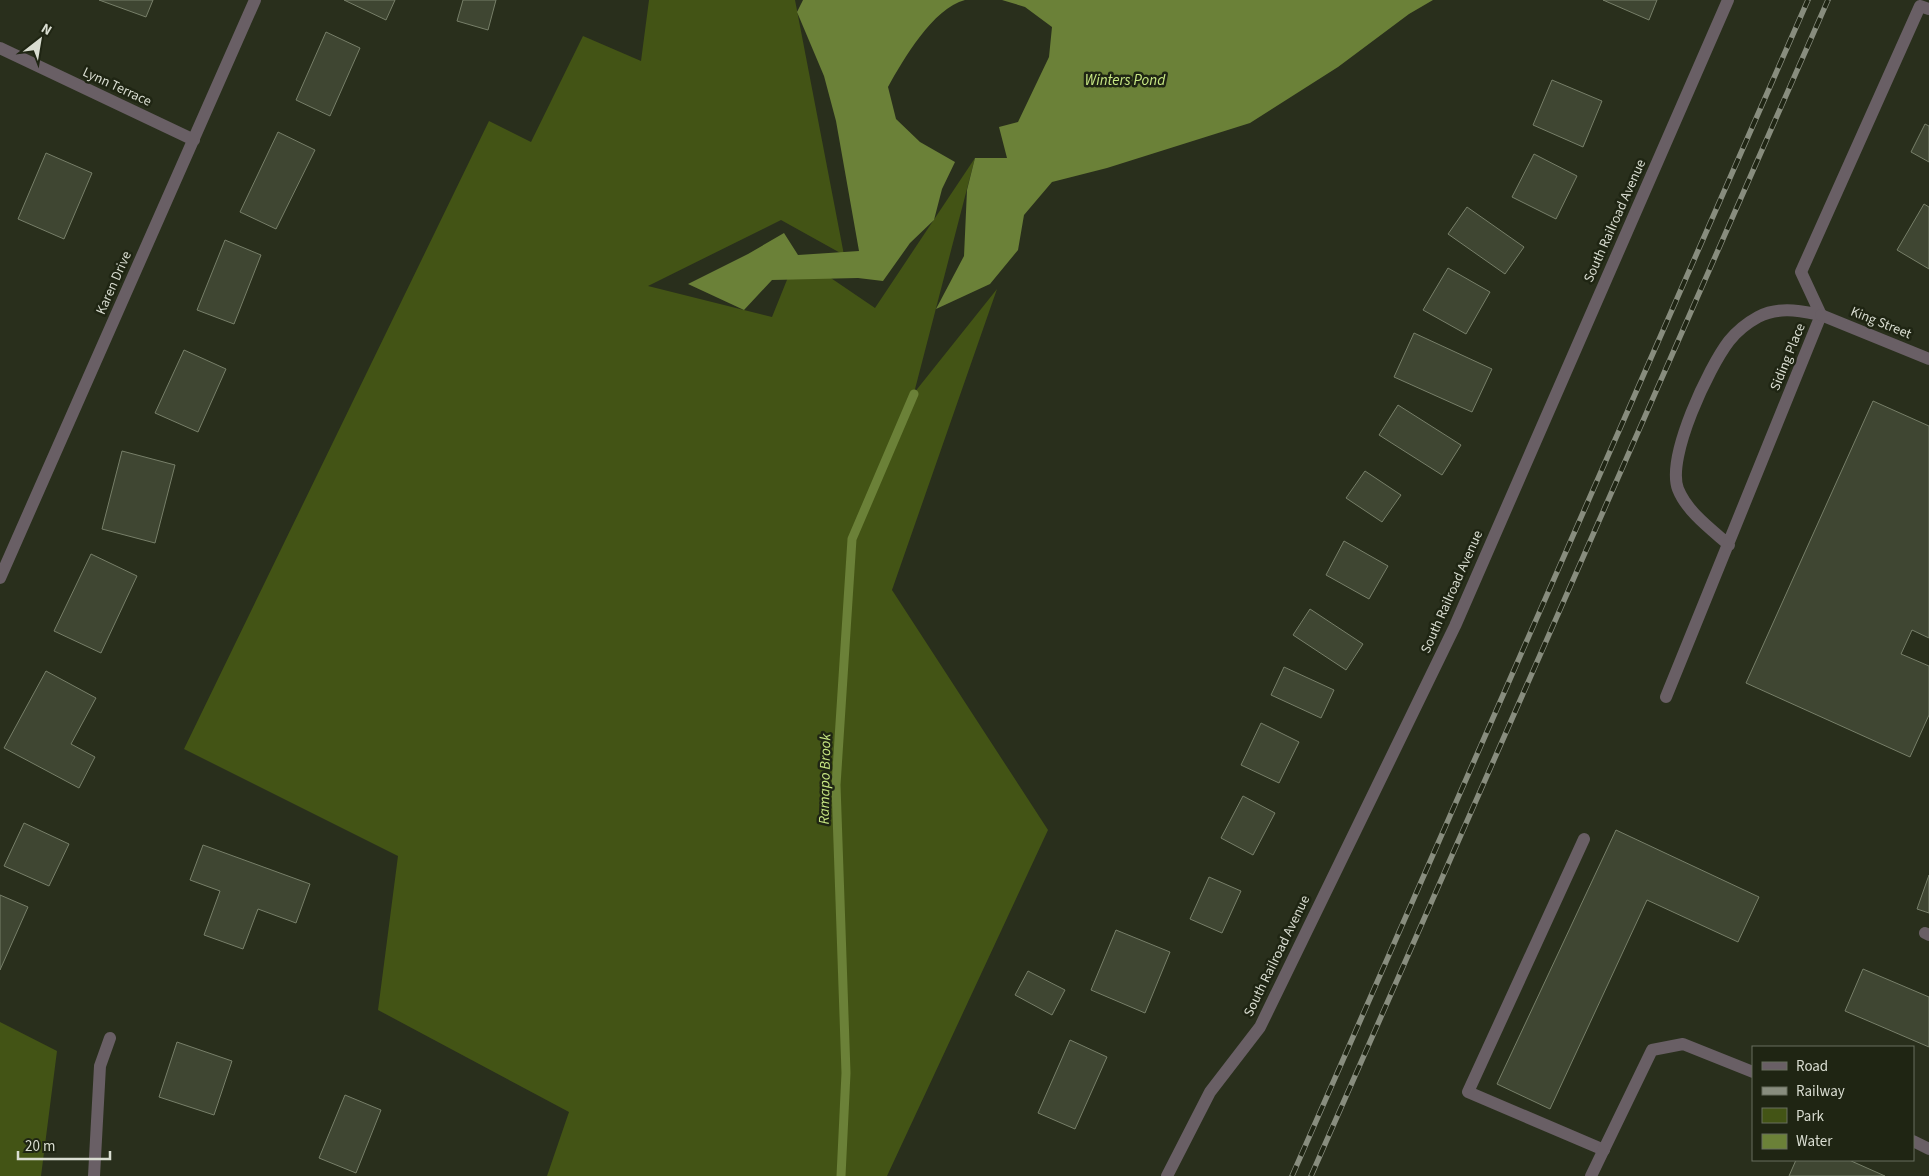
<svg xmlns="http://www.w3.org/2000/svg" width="1929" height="1176" font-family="'Source Sans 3',sans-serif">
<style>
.green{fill:#435415}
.water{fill:#6b8138}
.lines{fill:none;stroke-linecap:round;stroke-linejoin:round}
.stream{stroke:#6b8138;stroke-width:9}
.building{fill:#3f4632;stroke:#777f69}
.lane{stroke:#695f65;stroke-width:12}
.street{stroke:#695f65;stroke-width:12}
.rail-casing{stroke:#888d7e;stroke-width:5.5}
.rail{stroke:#1f2513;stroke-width:4;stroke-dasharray:11;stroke-linecap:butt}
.labels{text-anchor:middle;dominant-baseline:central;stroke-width:5;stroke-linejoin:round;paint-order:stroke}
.street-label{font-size:14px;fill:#d9ddd1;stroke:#1f2513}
.water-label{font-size:15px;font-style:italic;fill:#c8e884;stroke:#1f2513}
</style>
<rect width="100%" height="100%" fill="#292f1c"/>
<path class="green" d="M649,0H795L844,255L781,220L648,286L772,317L797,255L875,308L975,158L914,393L997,289L892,590L1048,830L887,1176H547L569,1112L378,1010L398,856L184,749L489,121L531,142L583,36L641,61Z
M0,1022L57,1051L41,1176H0Z"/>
<path class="water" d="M803,0H965C933,8 903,60 888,87L896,119L920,142L955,162L942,189L934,220L910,243L883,281L858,278L772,280L744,310L688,284L748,254L784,233L798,255L859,251L836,121L824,76L797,12Z
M1002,0H1433L1409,14L1338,67L1250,123L1107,168L1052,182L1024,215L1018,250L990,284L936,309L964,256L967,190L975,158H1007L999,127L1018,122L1049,57L1052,27L1025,7Z"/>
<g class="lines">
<path class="stream" d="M841,1176L846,1073L836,785L852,539L914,394"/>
</g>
<path class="building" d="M99,0H153L146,17Z
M344,0H395L386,20Z
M463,0H496L488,30L457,21Z
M1603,0H1657L1649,20Z
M326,32L360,48L330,116L296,100Z
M1552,80L1602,101L1583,147L1533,125Z
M1925,124L1929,126V162L1911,152Z
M278,132L315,150L276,229L240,212Z
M46,153L92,173L64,239L18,219Z
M1534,154L1577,176L1556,219L1512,197Z
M1924,204L1929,207V269L1897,250Z
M1467,207L1524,247L1505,274L1448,234Z
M225,240L261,255L234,324L197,310Z
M1448,268L1490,292L1466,334L1423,310Z
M1414,333L1492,369L1472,412L1394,377Z
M184,350L226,369L198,432L155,413Z
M1873,401L1929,426V638L1912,630L1901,654L1929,666V715L1910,757L1746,683Z
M1398,405L1461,445L1442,475L1379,435Z
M122,451L175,465L155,543L102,529Z
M1365,471L1401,495L1382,522L1346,498Z
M1344,541L1388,566L1369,599L1326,575Z
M91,554L137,576L101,653L54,631Z
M1310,609L1363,644L1346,670L1293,635Z
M1284,667L1334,690L1321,718L1271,695Z
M46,671L96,698L71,744L95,757L79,788L4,748Z
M1261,723L1299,742L1279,783L1241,765Z
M1243,796L1275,813L1253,855L1221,838Z
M24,823L69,844L49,886L4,866Z
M1616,830L1759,897L1738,942L1647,900L1550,1109L1497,1084Z
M203,845L310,884L296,923L258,909L243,949L204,935L220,891L190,880Z
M1929,875V913L1917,909Z
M1209,877L1241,891L1222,933L1190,919Z
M0,895L28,907L0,970Z
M1116,930L1170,952L1145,1013L1091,990Z
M1863,969L1929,997V1047L1845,1011Z
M1028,971L1065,990L1052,1015L1015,995Z
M1070,1040L1107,1057L1075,1129L1038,1113Z
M177,1042L232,1061L214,1115L159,1097Z
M345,1095L381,1110L356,1173L319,1158Z
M1796,1160H1849L1885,1176H1789Z"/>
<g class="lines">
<path class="lane" d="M1729,545C1712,530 1687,512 1678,489C1666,457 1709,367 1729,341C1737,331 1747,323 1758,317C1779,306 1800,311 1821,315
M1666,697L1821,315L1801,272L1920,6L1929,9
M1584,839L1468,1092L1604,1150
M1925,933L1929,935"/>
<path class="street" d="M0,48L194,140
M1821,315L1929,359
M0,578L255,0
M1913,1141L1929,1149
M94,1176L100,1066L110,1038
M1167,1176L1210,1092L1260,1027L1455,626L1728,0
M1591,1176L1652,1050L1683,1044L1753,1072"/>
<defs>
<path id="rail" d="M1292,1176L1808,0
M1311,1176L1828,0"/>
</defs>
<use href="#rail" class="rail-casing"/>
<use href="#rail" class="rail"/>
</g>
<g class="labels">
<g class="street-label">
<text transform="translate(117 87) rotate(25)">Lynn Terrace</text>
<text transform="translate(1615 221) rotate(-66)">South Railroad Avenue</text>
<text transform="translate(114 283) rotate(-66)">Karen Drive</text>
<text transform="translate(1881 323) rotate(22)">King Street</text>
<text transform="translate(1788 357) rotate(-68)">Siding Place</text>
<text transform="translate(1452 592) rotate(-66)">South Railroad Avenue</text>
<text transform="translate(1277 956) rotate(-64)">South Railroad Avenue</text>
</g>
<g class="water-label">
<text x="1125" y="80">Winters Pond</text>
<text transform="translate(825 779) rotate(-89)">Ramapo Brook</text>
</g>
</g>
<rect x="1752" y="1046" width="162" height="115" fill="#1f2513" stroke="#696f5f"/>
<rect x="1762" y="1062" width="25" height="8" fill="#695f65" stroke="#696f5f"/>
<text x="1796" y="1071" font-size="15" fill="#d9ddd1">Road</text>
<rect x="1762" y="1087" width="25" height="8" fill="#888d7e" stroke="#696f5f"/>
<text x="1796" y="1096" font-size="15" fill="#d9ddd1">Railway</text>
<rect x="1762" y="1108" width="25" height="15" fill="#435415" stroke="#696f5f"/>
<text x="1796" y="1121" font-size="15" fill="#d9ddd1">Park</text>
<rect x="1762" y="1134" width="25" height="15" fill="#6b8138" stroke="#696f5f"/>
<text x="1796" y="1146" font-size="15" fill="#d9ddd1">Water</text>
<g transform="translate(40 40) rotate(31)" stroke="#1f2513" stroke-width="4" paint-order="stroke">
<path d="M0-4L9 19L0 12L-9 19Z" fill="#d9ddd1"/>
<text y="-8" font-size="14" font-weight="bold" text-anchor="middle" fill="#d9ddd1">N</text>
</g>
<path d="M18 1151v8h92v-8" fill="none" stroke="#d9ddd1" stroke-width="2.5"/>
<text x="25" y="1151" font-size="15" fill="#d9ddd1" stroke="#1f2513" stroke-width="4" paint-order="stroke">20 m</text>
</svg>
